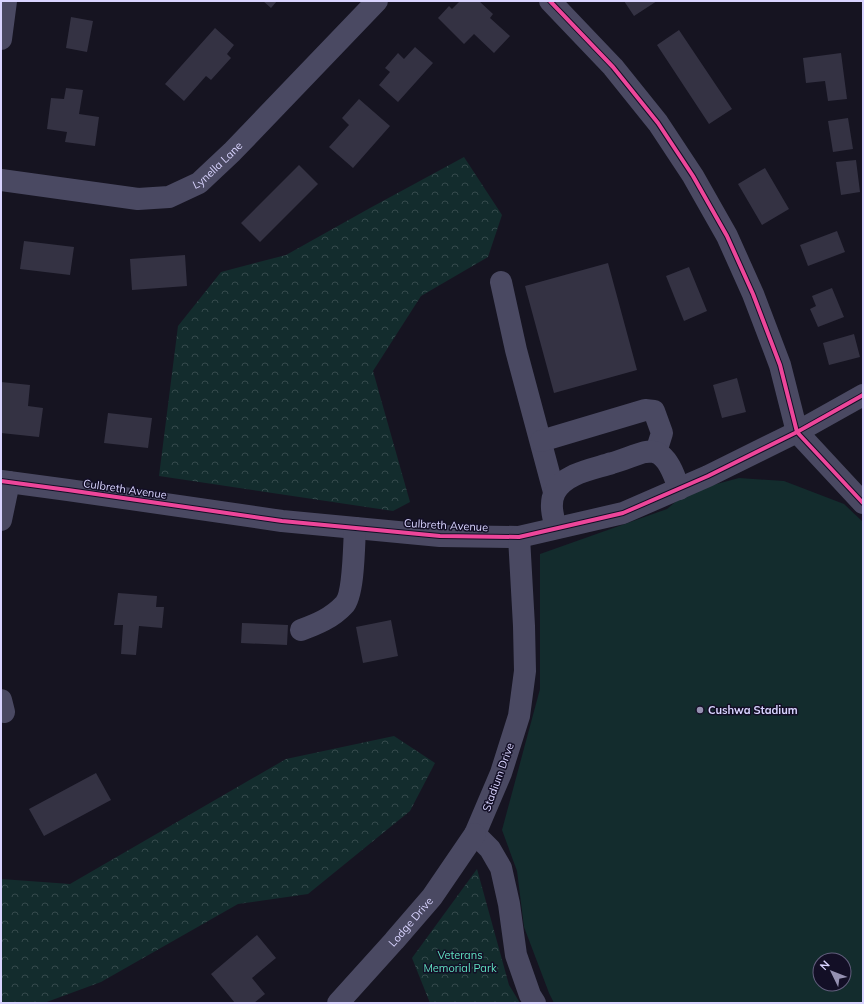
<svg xmlns="http://www.w3.org/2000/svg" width="864" height="1004" font-family="Mulish,sans-serif">
<style>
.forest{fill:url(#forest-crowns)}
.pitch{fill:#132c2d;fill-rule:evenodd}
.building{fill:#343243}
.lines{fill:none;stroke-linecap:round;stroke-linejoin:round}
.minor{stroke:#4a4962;stroke-width:22}
.cycleway-casing{stroke:#130f26;stroke-width:6}
.cycleway{stroke:#ed469a;stroke-width:4}
.poi-dot{fill:#9591b1;stroke:#130f26;stroke-width:1.5}
.labels{text-anchor:middle;dominant-baseline:central;stroke-width:3;stroke-linejoin:round;paint-order:stroke}
.street-label{font-size:11px;fill:#d9d4ff;stroke:#130f26}
.poi-label{font-size:11px;font-weight:bold;fill:#d9d4ff;stroke:#130f26;text-anchor:start}
.park-label{font-size:11px;fill:#5fe0c0;stroke:#130f26}
</style>
<defs>
<pattern id="forest-crowns" width="20" height="18" patternUnits="userSpaceOnUse"><rect width="20" height="18" fill="#132c2d"/><path d="M2 6a3 3 0 1 1 6 0M12 15a3 3 0 1 1 6 0" fill="none" stroke="#354a4c"/></pattern>
</defs>
<rect width="100%" height="100%" fill="#161421"/>
<path class="forest" d="M464,157L502,215L488,257L421,296L373,371L410,502L393,511L159,476L178,326L221,272L286,255L370,208Z
M394,736L435,763L410,811L308,894L238,904L101,982L44,1003H1V879L70,884L286,759Z
M477,869L509,985L520,1003H430L412,958Z"/>
<path class="pitch" d="M739,478L784,481L844,504L863,522V1003H554L549,993L524,927L517,871L502,830L540,689V554L667,509L687,492ZM820,960H844V984H820Z"/>
<path class="building" d="M263,1H277L271,8Z
M460,1H479L493,14L490,18L510,36L494,53L474,34L464,44L438,18L449,6L452,9Z
M624,1H657L634,16Z
M71,17L93,21L87,52L66,48Z
M215,28L234,45L227,54L231,58L211,80L206,76L184,101L165,84Z
M679,30L732,109L709,124L657,45Z
M415,47L433,63L398,102L379,85L390,72L385,68L398,53L404,59Z
M841,53L847,99L828,101L825,81L806,83L803,58Z
M66,88L83,90L79,114L99,117L95,146L65,142L67,132L47,129L51,98L64,99Z
M359,99L390,126L353,168L329,147L349,125L342,118Z
M848,118L853,149L833,152L828,121Z
M856,160L860,192L841,195L836,162Z
M299,165L318,184L260,242L241,223Z
M765,168L789,209L762,225L738,184Z
M837,231L845,252L808,266L800,245Z
M24,241L74,247L70,275L20,269Z
M185,255L187,286L132,290L130,259Z
M608,263L637,370L554,393L525,286Z
M689,267L707,311L684,321L666,276Z
M832,288L844,317L818,327L810,309L816,306L812,296Z
M854,334L860,357L829,365L823,343Z
M737,378L746,412L722,418L713,385Z
M1,382L30,385L28,406L43,408L39,437L1,433Z
M108,413L152,418L148,448L104,443Z
M118,593L157,596L156,607H164L162,628L139,626L136,655L121,654L123,625H114Z
M391,620L398,656L363,663L356,627Z
M242,623L288,625L287,645L241,643Z
M96,773L111,800L44,836L29,809Z
M257,935L276,958L252,978L265,994L254,1003H235L211,974Z"/>
<g class="lines">
<g class="minor">
<path d="M550,1L613,67L658,123L693,176L727,236L753,294L780,365L797,432L863,503"/>
<path d="M1,39L6,1"/>
<path id="s1" d="M1,180L138,199L169,197L199,183L232,152L377,1"/>
<path d="M501,282L516,350L554,492"/>
<path d="M541,441L645,410L654,411L662,433L656,452"/>
<path d="M1,481L68,490L282,521L440,536L519,537L623,513L708,476L797,432L863,395"/>
<path d="M1,520L9,482"/>
<path d="M556,528C553,517 549,503 555,492C565,473 594,469 612,463C623,460 634,455 645,452C648,452 651,451 654,452C668,455 675,477 679,489"/>
<path d="M519,537L524,626L525,671L519,716L501,773L475,834L490,849L501,868L509,904L516,955L530,995L535,1003"/>
<path d="M301,630C317,624 332,618 344,605C354,595 354,543 355,528"/>
<path d="M1,700L4,712"/>
<path id="s2" d="M338,1003L394,941L432,897L475,834"/>
</g>
<defs>
<path id="cycleway" d="M550,1L613,67L658,123L693,176L727,236L753,294L780,365L797,432L863,503
M1,481L68,490L282,521L440,536L519,537L623,513L708,476L797,432L863,395"/>
</defs>
<use href="#cycleway" class="cycleway-casing"/>
<use href="#cycleway" class="cycleway"/>
</g>
<circle class="poi-dot" cx="700" cy="710" r="4"/>
<g class="labels">
<g class="street-label">
<text stroke="none"><textPath href="#s1" startOffset="228">Lynella Lane</textPath></text>
<text transform="translate(125 489) rotate(8)">Culbreth Avenue</text>
<text transform="translate(446 525) rotate(3)">Culbreth Avenue</text>
<text transform="translate(498 777) rotate(-70)">Stadium Drive</text>
<text stroke="none"><textPath href="#s2" startOffset="109">Lodge Drive</textPath></text>
</g>
<g class="poi-label">
<text x="708" y="710">Cushwa Stadium</text>
</g>
<g class="park-label">
<text x="460" y="955">Veterans<tspan x="460" dy="13">Memorial Park</tspan></text>
</g>
</g>
<rect width="864" height="1004" fill="none" stroke="#d9d4ff" stroke-width="4"/>
<g transform="translate(832 972) rotate(313)"><circle r="19" fill="#130f26" stroke="#625e7d"/>
<path d="M0-3L7 15L0 10L-7 15Z" fill="#9591b1"/>
<text y="-6" font-size="11" font-weight="bold" text-anchor="middle" fill="#d9d4ff">N</text>
</g>
</svg>
